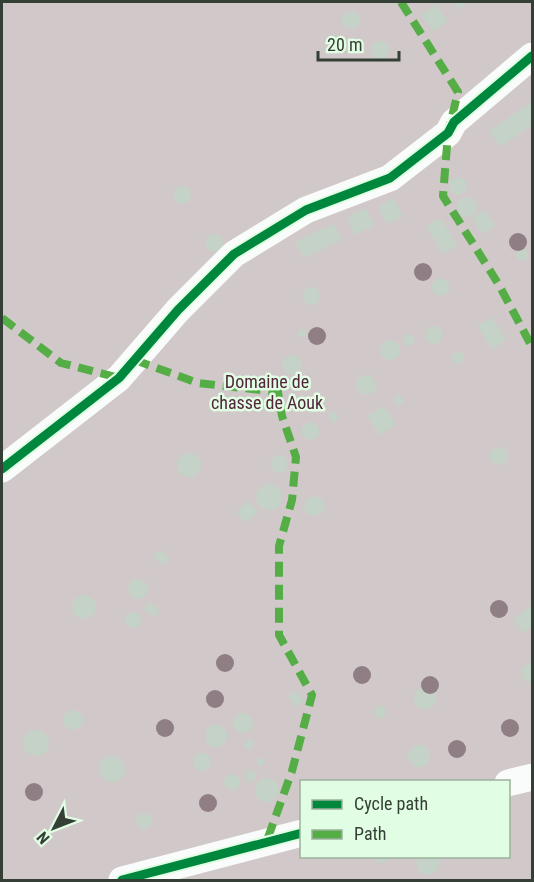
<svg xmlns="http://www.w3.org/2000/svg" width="534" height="882" font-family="'Roboto Condensed',sans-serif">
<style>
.green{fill:#d1c8c9;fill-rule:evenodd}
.building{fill:#c5d2c7}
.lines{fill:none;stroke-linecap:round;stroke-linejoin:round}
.minor{stroke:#f9fcfa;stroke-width:27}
.quiet{stroke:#54ad45;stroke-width:8;stroke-dasharray:15 8;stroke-linecap:butt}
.cycleway-casing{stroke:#e1fde3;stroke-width:13}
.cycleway{stroke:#00873e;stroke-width:9}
.tree{fill:#8f7e84}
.labels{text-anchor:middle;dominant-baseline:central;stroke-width:5;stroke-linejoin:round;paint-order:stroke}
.park-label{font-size:18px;fill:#52253c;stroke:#e1fde3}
</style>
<rect width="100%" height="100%" fill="#daeadc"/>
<path class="green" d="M2,2H532V880H2ZM302,782H508V856H302Z"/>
<path class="building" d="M454,2H468L460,9Z
M436,4L448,21L434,32L421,15Z
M342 20a9 9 0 1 1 18 0a9 9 0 1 1-18 0Z
M371 50a9 9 0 1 1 18 0a9 9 0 1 1-18 0Z
M531,102L532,104V125L500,147L489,131Z
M449 186a9 9 0 1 1 18 0a9 9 0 1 1-18 0Z
M173 195a9 9 0 1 1 18 0a9 9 0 1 1-18 0Z
M457 207a10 10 0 1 1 20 0a10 10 0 1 1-20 0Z
M393,198L403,216L387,224L378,207Z
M366,208L374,226L354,235L347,217Z
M485,210L496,226L482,234L472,218Z
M441,218L457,245L443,254L426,226Z
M334,224L342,240L303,258L295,242Z
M205 243a9 9 0 1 1 18 0a9 9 0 1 1-18 0Z
M516 255a6 6 0 1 1 12 0a6 6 0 1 1-12 0Z
M432 287a9 9 0 1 1 18 0a9 9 0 1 1-18 0Z
M302 296a9 9 0 1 1 18 0a9 9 0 1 1-18 0Z
M492,317L506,340L492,349L477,326Z
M425 335a9 9 0 1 1 18 0a9 9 0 1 1-18 0Z
M299,329L307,330L306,337L298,336Z
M403 340a6 6 0 1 1 12 0a6 6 0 1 1-12 0Z
M380 350a10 10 0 1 1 20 0a10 10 0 1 1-20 0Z
M452 358a6 6 0 1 1 12 0a6 6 0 1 1-12 0Z
M282 365a10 10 0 1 1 20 0a10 10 0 1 1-20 0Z
M356 385a10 10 0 1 1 20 0a10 10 0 1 1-20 0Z
M399,394L405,401L399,406L393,400Z
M384,406L396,425L379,435L367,416Z
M333,411L339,417L334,423L328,417Z
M301 431a9 9 0 1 1 18 0a9 9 0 1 1-18 0Z
M490 456a9 9 0 1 1 18 0a9 9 0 1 1-18 0Z
M177 465a12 12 0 1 1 24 0a12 12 0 1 1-24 0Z
M270 464a9 9 0 1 1 18 0a9 9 0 1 1-18 0Z
M256 497a13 13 0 1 1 26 0a13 13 0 1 1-26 0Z
M304 506a10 10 0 1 1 20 0a10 10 0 1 1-20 0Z
M249,501L258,512L245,523L236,512Z
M160,550L169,558L163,565L153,557Z
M128 589a10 10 0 1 1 20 0a10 10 0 1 1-20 0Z
M72 607a12 12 0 1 1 24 0a12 12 0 1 1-24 0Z
M150,602L160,610L154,617L143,609Z
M532,605V626L523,633L513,619Z
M125 620a8 8 0 1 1 16 0a8 8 0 1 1-16 0Z
M529,663L532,664V683L525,681L521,676V669L523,666Z
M414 698a11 11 0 1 1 22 0a11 11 0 1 1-22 0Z
M296,691L304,701L295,707L288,696Z
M374 712a6 6 0 1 1 12 0a6 6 0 1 1-12 0Z
M63 720a10 10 0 1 1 20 0a10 10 0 1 1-20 0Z
M233 723a10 10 0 1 1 20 0a10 10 0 1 1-20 0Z
M205 736a11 11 0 1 1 22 0a11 11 0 1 1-22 0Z
M23 743a13 13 0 1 1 26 0a13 13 0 1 1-26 0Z
M248,738L255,742L250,750L243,746Z
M408 756a11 11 0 1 1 22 0a11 11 0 1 1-22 0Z
M193 762a9 9 0 1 1 18 0a9 9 0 1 1-18 0Z
M99 769a13 13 0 1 1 26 0a13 13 0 1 1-26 0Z
M257 762a4 4 0 1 1 8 0a4 4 0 1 1-8 0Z
M245.5 776a5.5 5.5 0 1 1 11 0a5.5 5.5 0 1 1-11 0Z
M224 782a8 8 0 1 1 16 0a8 8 0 1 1-16 0Z
M255 790a12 12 0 1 1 24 0a12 12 0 1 1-24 0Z
M136 821a8 8 0 1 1 16 0a8 8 0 1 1-16 0Z
M372,856H393L387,862L380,863L377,862Z
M418,856H437L440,863L437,870L431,875L423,874L419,872L416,864Z"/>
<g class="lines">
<path class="minor" d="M2,469L119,378L178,310L234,254L306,210L390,178L448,133L454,122L532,56
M508,783L532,777
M122,880L302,833"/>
<path class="quiet" d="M401,2L458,92L448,133L443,196L499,285L532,347
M2,318L61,363L119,378
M135,360L198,383L278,392L282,416L296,457L292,500L279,546V635L312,695L292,771L266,843"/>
<defs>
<path id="cycleway" d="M2,469L119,378L178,310L234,254L306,210L390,178L448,133L454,122L532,56
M122,880L302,833"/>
</defs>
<use href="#cycleway" class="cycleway-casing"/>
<use href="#cycleway" class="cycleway"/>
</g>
<g class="tree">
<circle cx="518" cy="242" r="9"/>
<circle cx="423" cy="272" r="9"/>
<circle cx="317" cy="336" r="9"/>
<circle cx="499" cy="609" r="9"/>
<circle cx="225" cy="663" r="9"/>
<circle cx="362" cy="675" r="9"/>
<circle cx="430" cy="685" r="9"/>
<circle cx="215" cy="699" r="9"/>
<circle cx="165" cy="728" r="9"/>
<circle cx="510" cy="728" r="9"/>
<circle cx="457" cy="749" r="9"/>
<circle cx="34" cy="792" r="9"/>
<circle cx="208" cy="803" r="9"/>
</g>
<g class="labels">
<g class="park-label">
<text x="267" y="381">Domaine de<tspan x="267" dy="21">chasse de Aouk</tspan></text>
</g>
</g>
<rect width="534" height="882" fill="none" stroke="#343f35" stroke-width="6"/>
<rect x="300" y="780" width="210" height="78" fill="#e1fde3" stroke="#9cb19d" stroke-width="1.5"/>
<rect x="312" y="800" width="30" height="9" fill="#00873e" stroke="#9cb19d" stroke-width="1.5"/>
<text x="354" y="810" font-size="18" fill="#343f35">Cycle path</text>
<rect x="312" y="830" width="30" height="9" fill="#54ad45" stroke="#9cb19d" stroke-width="1.5"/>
<text x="354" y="840" font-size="18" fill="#343f35">Path</text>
<g transform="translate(54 828) rotate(228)" stroke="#e1fde3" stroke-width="4.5" paint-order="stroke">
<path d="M0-4.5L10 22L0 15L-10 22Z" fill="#343f35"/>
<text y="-9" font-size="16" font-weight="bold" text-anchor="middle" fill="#343f35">N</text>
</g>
<path d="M318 51v9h81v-9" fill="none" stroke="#343f35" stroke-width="3"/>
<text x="327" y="51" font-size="18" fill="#343f35" stroke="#e1fde3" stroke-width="4.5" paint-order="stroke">20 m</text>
</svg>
